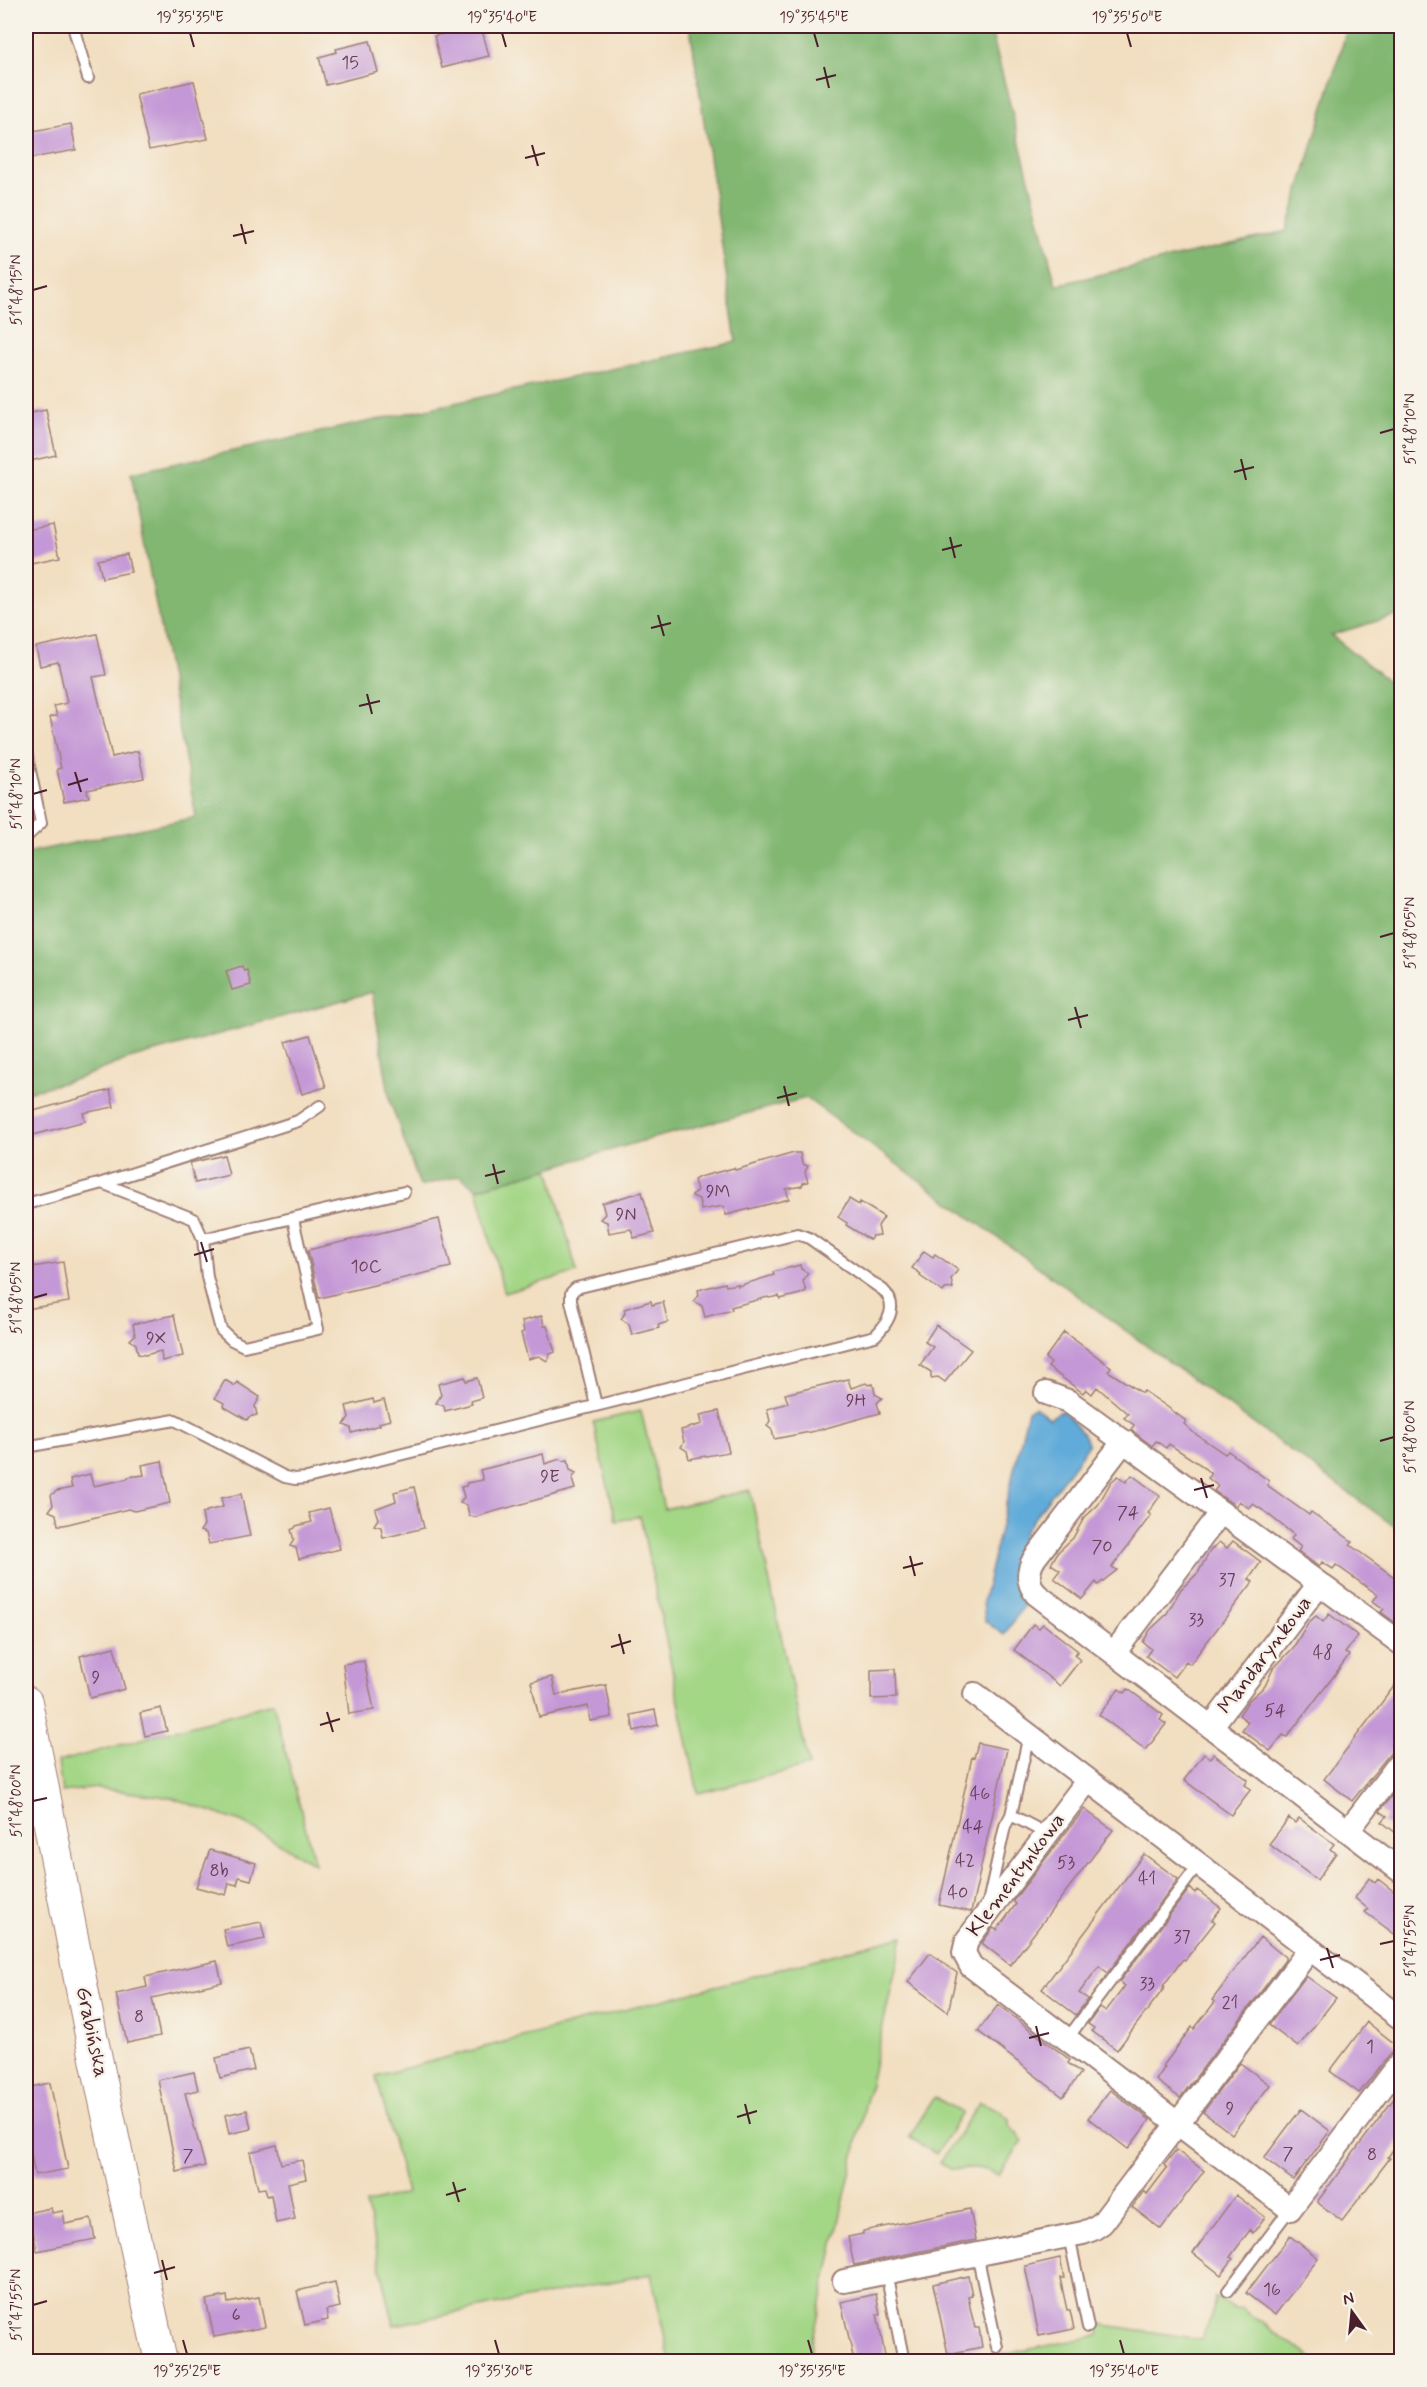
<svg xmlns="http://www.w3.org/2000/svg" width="1427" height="2387" font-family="Mynerve,sans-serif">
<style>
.green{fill:#a3d685;stroke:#767a58;stroke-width:1.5}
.forest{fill:#82b772;stroke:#666b4e;stroke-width:1.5}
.water{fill:#61abd9;stroke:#566582;stroke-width:1.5}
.building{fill:#c498d6}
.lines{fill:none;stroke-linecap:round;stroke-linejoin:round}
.lane-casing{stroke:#9e7e76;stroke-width:14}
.street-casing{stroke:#9e7e76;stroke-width:26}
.secondary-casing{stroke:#9e7e76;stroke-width:34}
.lane{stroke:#fff;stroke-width:10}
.street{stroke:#fff;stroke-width:22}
.secondary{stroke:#fff;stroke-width:32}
.ticks{fill:none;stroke:#4a1f2b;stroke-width:2}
.labels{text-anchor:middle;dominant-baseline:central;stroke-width:5;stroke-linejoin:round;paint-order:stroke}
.number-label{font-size:18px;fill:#683d56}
.street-label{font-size:21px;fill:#4a1f2b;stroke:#f7f3e8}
.neatline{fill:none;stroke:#4a1f2b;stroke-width:2}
.ticks-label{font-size:15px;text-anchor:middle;fill:#4a1f2b}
</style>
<rect width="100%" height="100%" fill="#f7f3e8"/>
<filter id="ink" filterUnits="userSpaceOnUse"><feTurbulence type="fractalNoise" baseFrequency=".0167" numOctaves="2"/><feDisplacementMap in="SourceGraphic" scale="12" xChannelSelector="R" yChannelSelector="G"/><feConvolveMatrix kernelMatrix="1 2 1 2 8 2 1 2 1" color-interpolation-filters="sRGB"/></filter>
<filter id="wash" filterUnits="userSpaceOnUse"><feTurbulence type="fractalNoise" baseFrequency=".008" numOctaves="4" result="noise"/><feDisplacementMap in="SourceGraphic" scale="24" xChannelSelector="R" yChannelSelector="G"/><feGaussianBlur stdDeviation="1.35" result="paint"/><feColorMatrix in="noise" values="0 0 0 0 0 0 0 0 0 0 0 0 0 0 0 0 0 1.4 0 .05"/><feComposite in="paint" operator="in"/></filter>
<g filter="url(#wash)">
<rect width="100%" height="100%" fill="#f2dec0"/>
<path class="green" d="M549,1168L577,1272L504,1293L477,1189Z
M641,1411L664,1509L750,1490L809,1766L698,1793L640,1516L616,1521L593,1422Z
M273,1703L315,1864L243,1823L173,1798L97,1788L62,1792L58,1762Z
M903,1936L808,2361H670L651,2274L394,2325L366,2204L407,2193L376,2076Z
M935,2097L962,2113L936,2154L909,2137Z
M980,2102L999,2110L1009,2119V2125L1023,2141L998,2175C982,2166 969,2167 952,2170L940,2162Z
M1215,2296L1234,2310L1242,2309L1316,2361H972L1100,2335L1097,2324L1201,2339L1212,2316Z"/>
<path class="forest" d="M690,26H990L1056,285L1287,231L1348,26H1401V614L1331,635L1401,691V1531L806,1098L642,1141L477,1189L460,1176L420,1186L390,1101L372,992L129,1059L77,1079L26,1092V853L196,817L131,473L736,342Z"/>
<path class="water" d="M1035,1407L1050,1418L1063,1410L1083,1434L1089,1445L1023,1533C1024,1538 1025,1546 1025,1552C1022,1574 1011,1579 1027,1601L1004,1635L985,1621L983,1601L1028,1410Z"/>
<g id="blocks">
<path class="building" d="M477,26H481L489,56L442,68L434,36Z
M370,41L378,72L326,85L319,57L337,52L336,49Z
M194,81L208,139L149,150L136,94Z
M71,124L76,150L32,158L27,132Z
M46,410L56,455L26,462V414Z
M53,525L60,557L26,564V530Z
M127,554L131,572L102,578L98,560Z
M97,634L106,675L93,677L112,757L138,751L144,778L87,790L89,797L64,802L57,769L61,768L50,717L57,716L54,706L67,703L58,662L40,666L36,647Z
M242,966L244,971L247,970L251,985L232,990L226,971Z
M310,1035L326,1087L302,1094L285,1042Z
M110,1090L114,1107L83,1113L85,1121L26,1137V1113Z
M794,1153H800L802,1164L808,1166L805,1172L808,1182L803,1183L802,1186L786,1189L789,1199L726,1215L723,1206L701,1210L699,1199L692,1196L697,1190L694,1180L699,1177L734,1168L735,1170Z
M224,1155L229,1175L195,1183L190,1163Z
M642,1192L654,1233L634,1238L631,1229L609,1233L607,1222L600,1219L605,1214L602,1203Z
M849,1199L859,1205L860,1202L884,1217L878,1226L880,1235L872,1236L870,1240L846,1225L847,1223L838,1217Z
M439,1219L451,1267L319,1298L308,1250Z
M924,1251L933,1257L935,1254L958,1270L951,1279L953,1288L945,1289L943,1292L920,1276L921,1274L912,1268Z
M63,1262L69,1302L26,1309V1268Z
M800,1265L801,1269L808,1273L803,1281L806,1291L800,1294L780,1299L779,1296L769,1298L768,1297L731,1307L732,1310L705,1317L702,1306L694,1301L699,1295L698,1290L725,1283L726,1286L738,1284V1286L774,1275L773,1272Z
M651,1301L652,1305L663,1302L668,1322L658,1325L659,1328L632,1335L629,1324L621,1319L625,1313L624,1309Z
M174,1315L183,1356L162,1361L161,1351L145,1355L138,1354L136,1344L130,1340L135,1335L133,1324Z
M542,1316L544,1326H547L555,1352L550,1354L547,1361L539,1356L528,1359L521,1333L524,1332L522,1321Z
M936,1325L971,1350L945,1382L938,1377L931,1378V1372L920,1365L933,1347L925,1342Z
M1064,1332L1111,1367L1108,1371L1142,1393L1144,1391L1166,1406L1186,1421L1184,1424L1194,1433L1225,1454L1228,1451L1269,1481L1267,1485L1309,1515L1311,1512L1331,1526L1353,1542L1350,1545L1401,1582V1627L1381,1612L1384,1609L1373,1601L1378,1595L1336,1565L1333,1569L1322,1562L1319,1567L1298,1551L1301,1547L1291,1539L1294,1535L1264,1511L1253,1504L1249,1508L1239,1501L1236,1506L1214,1491L1218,1486L1208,1478L1211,1474L1201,1465L1169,1444L1166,1448L1156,1441L1152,1446L1134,1432L1131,1430L1134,1425L1124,1418L1128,1414L1097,1387L1092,1394L1086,1389L1083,1393L1048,1367L1051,1363L1045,1358Z
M465,1377L466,1381L477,1378L482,1398L471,1401L472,1404L445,1411L444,1406L436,1403L441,1395L438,1384Z
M848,1379L851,1388L866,1383L868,1385L873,1384L875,1394L882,1398L877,1403L880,1413L815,1431L774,1439L772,1430L767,1426L770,1421L767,1409L788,1403L785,1394Z
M225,1380L235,1386L237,1382L260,1397L255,1406L257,1415L249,1417L247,1420L223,1406L224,1403L215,1398Z
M373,1399L374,1403L384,1400L390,1420L379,1423L380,1425L352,1433L351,1428L344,1425L349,1417L346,1406Z
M719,1411L729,1452L689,1459L687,1451L681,1447L684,1442L681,1430L702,1424L700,1415Z
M543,1454L545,1464L560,1459L563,1461L568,1460L570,1470L576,1473L572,1479L575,1489L475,1517L469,1516L467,1505L460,1503L464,1497L461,1487L466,1486L467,1483L483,1480L480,1470Z
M162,1461L170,1503L134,1511L128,1509L64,1525H58L56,1514L49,1511L53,1505L51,1495L57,1491L72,1488L70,1479L90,1474L93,1486L127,1479L128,1477L144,1475L142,1465Z
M1132,1475L1160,1496L1148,1513L1151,1515L1112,1567L1117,1570L1098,1585L1096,1582L1082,1599L1054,1578L1060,1570L1051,1564L1058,1552L1073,1538L1084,1518L1098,1505L1111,1482L1118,1476L1126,1482Z
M414,1487L424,1528L383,1538L381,1527L374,1525L378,1519L375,1509L396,1501L394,1492Z
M241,1494L250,1536L209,1544L206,1533L200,1531L204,1525L202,1514L207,1511L223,1507L221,1498Z
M329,1508L340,1549L299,1559L296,1548L290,1546L294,1540L291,1530L295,1528L296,1526L312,1522L309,1513Z
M1233,1541L1261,1562L1249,1579L1253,1582L1190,1664L1186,1661L1174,1677L1146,1656L1151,1649L1143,1642L1150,1630L1166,1615L1181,1589L1198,1573L1210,1551L1219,1542L1227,1548Z
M1329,1614L1358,1636L1345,1653L1349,1655L1333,1677L1287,1737L1283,1735L1270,1751L1242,1730L1248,1722L1239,1715L1248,1701L1265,1686L1273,1669L1293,1648L1308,1623L1316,1616L1323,1622Z
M1033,1624L1039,1628L1043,1624L1078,1651L1074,1655L1080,1660L1060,1686L1014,1650Z
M114,1647L125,1689L90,1698L80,1656Z
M364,1661L374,1710L349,1714L343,1664Z
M895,1669L896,1698L871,1699V1670Z
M552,1677L556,1695L606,1685L612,1717L590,1721L588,1706L539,1717L531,1682Z
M1401,1677V1747L1391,1752L1352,1801L1324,1779Z
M1119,1689L1125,1693L1128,1689L1163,1715L1160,1720L1166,1724L1146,1750L1099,1715Z
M161,1708L167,1731L145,1736L140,1713Z
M655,1710L658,1725L634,1731L631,1715Z
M978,1743L1007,1749L971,1912L939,1905L972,1757L974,1758Z
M1204,1754L1210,1758L1213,1754L1248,1780L1245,1785L1251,1789L1231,1815L1184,1780Z
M1401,1783V1837L1382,1822L1387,1816L1380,1811Z
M1084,1809L1113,1830L1010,1965L982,1943L993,1928L997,1930L1016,1904L1013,1901Z
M1289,1818L1295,1823L1299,1818L1334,1844L1330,1849L1336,1853L1317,1880L1269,1844Z
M210,1850L256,1863L251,1880L239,1877L237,1885L229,1883L226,1895L196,1887Z
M1144,1854L1178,1879L1108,1973L1099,1966L1079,1993L1088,1999L1076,2015L1042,1989Z
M1369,1878L1375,1883L1378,1879L1401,1897V1939L1365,1912L1368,1909L1355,1898Z
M1190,1888L1195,1893L1197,1890L1221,1908L1212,1920L1215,1922L1185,1960L1183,1959L1163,1986L1165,1987L1117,2050L1092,2031L1094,2028L1088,2024L1100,2007L1106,2011L1125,1986L1119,1982Z
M261,1922L265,1939L227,1947L223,1929Z
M1260,1937L1285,1957V1960L1180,2098L1156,2080L1165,2067L1163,2066L1192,2027L1194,2029L1215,2002L1212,2000Z
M930,1953L957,1973L948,2012L908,1982Z
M217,1961L222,1982L152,1998L160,2036L127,2043L116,1994L147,1987L145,1977Z
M1306,1976L1336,1998L1298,2047L1269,2025Z
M998,2005L1070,2060L1068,2063L1081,2073L1063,2097L978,2031Z
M1367,2022L1400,2048L1391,2053L1359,2093L1330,2071Z
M249,2050L254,2070L220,2078L216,2058Z
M1240,2063L1270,2085L1232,2134L1203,2112Z
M194,2072L198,2090L185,2093L205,2166L177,2172L158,2080Z
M50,2083L68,2169L35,2175L26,2129V2088Z
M1401,2089V2138L1388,2157L1390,2158L1342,2221L1317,2202Z
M1110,2090L1150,2120L1128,2149L1088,2118Z
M1301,2109L1330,2131L1293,2180L1264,2158Z
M247,2110L251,2129L229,2134L225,2115Z
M277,2145L281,2164L302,2160L306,2179L288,2183L295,2219L276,2223L271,2195L267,2196L265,2188L258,2189L250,2152Z
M1176,2150L1204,2171L1161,2229L1132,2207L1144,2191L1147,2194L1167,2168L1164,2165Z
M1236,2195L1265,2217L1253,2233L1250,2230L1230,2257L1233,2259L1221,2275L1193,2253Z
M51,2208L52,2213L63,2211L65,2224L91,2219L95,2239L37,2251L33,2231L26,2232V2213Z
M970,2209L976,2240L854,2265L848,2237L863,2234V2231Z
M1290,2236L1318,2258L1275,2315L1246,2293Z
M1060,2258L1064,2278H1060L1067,2310H1070L1074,2329L1039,2336L1025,2266Z
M968,2276L972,2295L968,2296L971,2312L975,2328H979L982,2347L948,2354L933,2284Z
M335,2282L340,2307L326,2310L328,2320L305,2325L297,2291Z
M876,2294L880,2314H877L886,2361H854L841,2302Z
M227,2296L228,2303L259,2297L265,2327L214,2337L206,2300Z"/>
</g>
</g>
<g filter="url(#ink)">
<use href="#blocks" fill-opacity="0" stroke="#9e7e76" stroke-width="1.5"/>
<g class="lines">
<defs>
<path id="lane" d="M73,26L88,78
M26,751L41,823L26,837
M102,1183L298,1121L320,1106
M26,1204L102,1183L194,1219L203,1239L207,1277L221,1330L232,1340L244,1346L318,1329L293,1219
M203,1239L404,1192
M26,1447L175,1420L285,1477L295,1479L307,1478L875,1336C888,1323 899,1306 883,1290L809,1238L797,1234L576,1288L571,1293V1301L596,1405
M1011,1815L1047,1834
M988,1903L1005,1826L1011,1815L1029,1735
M1067,2039L1199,1864
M1069,2236L1088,2327
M977,2254L997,2347
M886,2272L904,2362
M1228,2291L1290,2209"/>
<path id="street" d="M1046,1393L1068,1401L1402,1644
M1124,1441L1034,1559C1027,1572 1027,1582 1036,1594L1402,1872
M1114,1653L1221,1512
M975,1694L1402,2019
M1211,1727L1319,1584
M1088,1780L967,1940L964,1953L971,1966L1290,2209L1402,2061
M1348,1831L1402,1760
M844,2281L1083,2233L1093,2229L1102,2223L1310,1949"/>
<path id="secondary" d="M26,1702L91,2035L161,2362"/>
</defs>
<use href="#lane" class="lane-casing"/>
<use href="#street" class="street-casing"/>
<use href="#secondary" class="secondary-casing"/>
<use href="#lane" class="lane"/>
<use href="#street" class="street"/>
<use href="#secondary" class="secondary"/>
</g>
</g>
<path class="ticks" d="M190,33L194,47M502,33L506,47M814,33L818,47M1127,33L1131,47M824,67L829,88M816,80L836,75M532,145L538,166M525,158L545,153M241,224L246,244M233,236L254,231M33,290L47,286M1380,433L1394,429M1241,459L1246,480M1234,472L1254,467M950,537L955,558M942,550L962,545M658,615L664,636M651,628L671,623M367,694L372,714M359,706L380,701M75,772L81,792M68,785L88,779M33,794L47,790M1380,937L1394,933M1075,1007L1081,1028M1068,1020L1088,1015M784,1086L789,1106M777,1098L797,1093M493,1164L498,1184M485,1176L505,1171M201,1242L207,1262M194,1255L214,1249M33,1298L47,1294M1380,1441L1394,1437M1201,1478L1207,1498M1194,1490L1214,1485M910,1556L915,1576M903,1568L923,1563M619,1634L624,1654M611,1647L631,1641M327,1712L333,1732M320,1725L340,1719M33,1801L47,1798M1380,1944L1394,1941M1327,1948L1333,1968M1320,1960L1340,1955M1036,2026L1041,2046M1029,2038L1049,2033M745,2104L750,2124M737,2117L757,2111M453,2182L459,2202M446,2195L466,2189M162,2260L167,2280M154,2273L175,2267M33,2305L47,2301M183,2340L187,2354M495,2340L499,2354M808,2340L812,2354M1120,2340L1124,2354"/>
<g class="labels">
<g class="number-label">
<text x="350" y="63">15</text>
<text x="718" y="1192">9M</text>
<text x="626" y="1215">9N</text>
<text x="366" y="1267">10C</text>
<text x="156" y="1339">9X</text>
<text x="856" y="1401">9H</text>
<text x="550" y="1477">9E</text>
<text x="1128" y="1513">74</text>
<text x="1102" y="1547">70</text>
<text x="1227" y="1580">37</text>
<text x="1196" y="1620">33</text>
<text x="1323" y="1653">48</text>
<text x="96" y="1678">9</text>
<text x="1275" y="1711">54</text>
<text x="980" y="1794">46</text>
<text x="973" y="1827">44</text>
<text x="965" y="1861">42</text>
<text x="1066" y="1863">53</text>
<text x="219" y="1871">8b</text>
<text x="1147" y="1879">41</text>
<text x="958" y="1893">40</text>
<text x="1182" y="1937">37</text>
<text x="1147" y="1984">33</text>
<text x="1230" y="2003">21</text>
<text x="139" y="2017">8</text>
<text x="1370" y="2047">1</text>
<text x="1230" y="2109">9</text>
<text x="1288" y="2154">7</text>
<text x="1372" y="2155">8</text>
<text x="188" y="2156">7</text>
<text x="1272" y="2290">16</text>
<text x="236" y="2315">6</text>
</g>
<g class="street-label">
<text transform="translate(1265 1655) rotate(-53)">Mandarynkowa</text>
<text transform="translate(1016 1875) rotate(-53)">Klementynkowa</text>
<text transform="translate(92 2032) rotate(78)">Grabińska</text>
</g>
</g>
<rect width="1427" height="2387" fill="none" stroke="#f7f3e8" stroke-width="66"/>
<g transform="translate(1352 2312) rotate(345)" stroke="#f7f3e8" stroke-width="4.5" paint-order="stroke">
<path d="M0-4.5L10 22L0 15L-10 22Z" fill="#4a1f2b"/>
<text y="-9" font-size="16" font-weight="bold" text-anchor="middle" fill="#4a1f2b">N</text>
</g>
<rect x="33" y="33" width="1361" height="2321" class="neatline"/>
<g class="ticks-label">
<text x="190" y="22">19°35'35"E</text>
<text x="502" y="22">19°35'40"E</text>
<text x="814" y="22">19°35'45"E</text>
<text x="1127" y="22">19°35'50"E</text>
<text transform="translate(16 290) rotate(-90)" y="5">51°48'15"N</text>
<text transform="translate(1410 429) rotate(-90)" y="5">51°48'10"N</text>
<text transform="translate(16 794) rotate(-90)" y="5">51°48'10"N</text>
<text transform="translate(1410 933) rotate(-90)" y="5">51°48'05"N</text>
<text transform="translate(16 1298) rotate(-90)" y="5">51°48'05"N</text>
<text transform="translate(1410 1437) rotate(-90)" y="5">51°48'00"N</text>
<text transform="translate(16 1801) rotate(-90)" y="5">51°48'00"N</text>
<text transform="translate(1410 1941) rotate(-90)" y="5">51°47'55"N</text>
<text transform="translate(16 2305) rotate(-90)" y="5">51°47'55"N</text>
<text x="187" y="2376">19°35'25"E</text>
<text x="499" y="2376">19°35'30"E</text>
<text x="812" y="2376">19°35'35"E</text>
<text x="1124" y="2376">19°35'40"E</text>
</g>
</svg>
